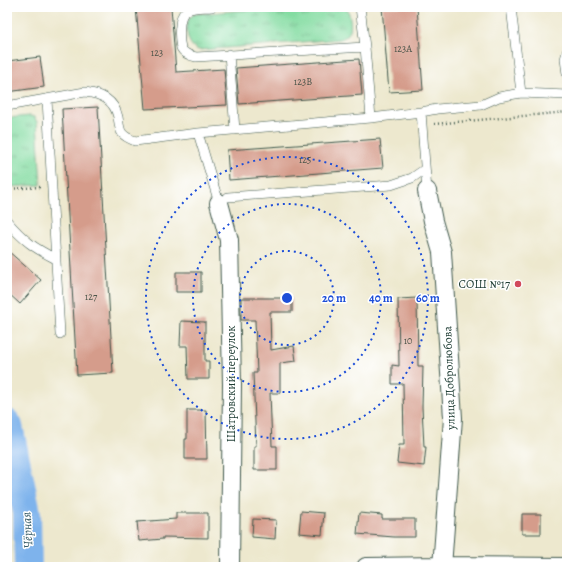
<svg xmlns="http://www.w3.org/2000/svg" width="574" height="574" font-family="Alegreya,serif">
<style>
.park{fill:url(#park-tufts);stroke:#518c6a}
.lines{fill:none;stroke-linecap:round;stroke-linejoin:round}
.river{stroke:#7eb3ec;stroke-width:28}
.building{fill:#d59c8b}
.lane-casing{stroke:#3e574b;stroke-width:10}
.street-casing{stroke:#3e574b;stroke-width:20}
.path{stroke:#3e574b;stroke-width:2.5;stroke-dasharray:1 3;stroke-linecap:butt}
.lane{stroke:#fff;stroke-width:9}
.street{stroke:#fff;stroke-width:18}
.ring{fill:none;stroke:#1d4ed8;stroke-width:2;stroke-dasharray:2 4}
.poi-dot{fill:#d1495b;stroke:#fff;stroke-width:1.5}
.labels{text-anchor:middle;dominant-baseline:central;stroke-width:3;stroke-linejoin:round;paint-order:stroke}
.number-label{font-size:10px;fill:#4c554a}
.poi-label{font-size:12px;fill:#1f3d34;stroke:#fff;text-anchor:end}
.street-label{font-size:12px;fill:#1f3d34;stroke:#fff}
.water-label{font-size:13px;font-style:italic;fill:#3c606b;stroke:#fff}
.centre{fill:#1d4ed8;stroke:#fff;stroke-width:2}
.ring-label{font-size:12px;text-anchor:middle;font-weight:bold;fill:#1d4ed8;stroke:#fff;stroke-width:3;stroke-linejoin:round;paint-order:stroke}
</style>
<defs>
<pattern id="park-tufts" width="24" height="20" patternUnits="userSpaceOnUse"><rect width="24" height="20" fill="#83dca1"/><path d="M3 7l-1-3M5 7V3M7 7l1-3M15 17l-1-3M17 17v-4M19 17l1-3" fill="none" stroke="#6bb484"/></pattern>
</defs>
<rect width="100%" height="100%" fill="#fff"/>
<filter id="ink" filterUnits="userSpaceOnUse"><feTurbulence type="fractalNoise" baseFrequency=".025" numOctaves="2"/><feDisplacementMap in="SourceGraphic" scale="8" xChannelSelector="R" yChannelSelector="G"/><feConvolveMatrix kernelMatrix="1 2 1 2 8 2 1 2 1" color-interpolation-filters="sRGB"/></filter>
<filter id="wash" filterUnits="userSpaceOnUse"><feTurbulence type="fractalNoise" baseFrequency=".012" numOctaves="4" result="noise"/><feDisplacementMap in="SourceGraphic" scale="16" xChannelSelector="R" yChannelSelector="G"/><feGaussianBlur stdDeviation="0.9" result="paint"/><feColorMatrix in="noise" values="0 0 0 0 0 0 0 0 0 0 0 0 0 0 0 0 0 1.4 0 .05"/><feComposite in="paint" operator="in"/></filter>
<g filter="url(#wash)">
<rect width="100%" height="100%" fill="#ede8ce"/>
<path class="park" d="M286,7H346C350,13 353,28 348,34C346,37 343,38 340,39L199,50C188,48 184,28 189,19C190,16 193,15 196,14Z
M30,116L34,117L37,122L41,185L7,187V118Z"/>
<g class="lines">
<path class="river" d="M7,423L9,426L27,513L28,567"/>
</g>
<g id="blocks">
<path class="building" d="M136,7H171L176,72L224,69L227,105L145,109Z
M382,7H417L423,90L389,92Z
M40,57L44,87L7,92V61Z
M359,59L362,95L239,104L236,68Z
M98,107L113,373L77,375L62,109Z
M380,139L383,168L229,180L227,150Z
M7,250L41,280L20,304L7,292Z
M176,272H201V292H176Z
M241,298H292V312H270L271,350L294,346L296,361L280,363V393H270L272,446H277V470H254V446H256L253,373H257L255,320H241Z
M417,298L418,366H423L422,407L424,447H426L424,466L397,463L399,445H404L403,384H392V365L399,366L398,299Z
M181,321L205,322V361H209V379H188L187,346H180Z
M187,410H206L207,459H185V439H187Z
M301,511L324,513L322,535L299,533Z
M176,513H208V538L163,537V539L139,541L137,522L176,519Z
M359,513L382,515V519H415V537H394L357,534Z
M522,514H541V534H522Z
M253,519L276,520L275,539L252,537Z"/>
</g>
</g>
<g filter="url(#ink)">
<use href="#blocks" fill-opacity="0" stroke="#3e574b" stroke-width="1"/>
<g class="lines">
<defs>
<path id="lane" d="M212,7C204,8 192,6 185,12C178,17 179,40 181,48C184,54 191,56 196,57L365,47
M360,7L365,47L371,118
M567,52L565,59L567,74
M229,54L235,130
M521,93L567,95
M47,99L60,334
M7,106L85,92C102,94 114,100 118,117C119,122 119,129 122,133C125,137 130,139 135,141L198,133
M427,191L421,112L437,109L481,105L499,97L521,93L511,7
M228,197L391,185L412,178L425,169
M219,203L198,133L371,118L421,112
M7,221C23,240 34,248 56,259"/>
<path id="street" d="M427,191L433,221L442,252L453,418L442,567
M219,203L229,240L232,384L230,567
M366,567L442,566L567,567"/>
</defs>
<use href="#lane" class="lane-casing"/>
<use href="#street" class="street-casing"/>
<path class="path" d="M434,124L567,112
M7,189L40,187"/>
<use href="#lane" class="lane"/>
<use href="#street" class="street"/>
</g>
</g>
<g class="ring">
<circle cx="287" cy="298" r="47"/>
<circle cx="287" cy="298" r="94"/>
<circle cx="287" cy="298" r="141"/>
</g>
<circle class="poi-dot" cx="518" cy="284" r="4"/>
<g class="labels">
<g class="number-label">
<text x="403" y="48">123А</text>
<text x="157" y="52">123</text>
<text x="303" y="81">123В</text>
<text x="305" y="159">125</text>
<text x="91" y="296">127</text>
<text x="408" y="340">10</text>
</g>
<g class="poi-label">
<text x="510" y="284">СОШ №17</text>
</g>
<g class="street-label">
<text transform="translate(449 378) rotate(-92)">улица Добролюбова</text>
<text transform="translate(231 384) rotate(-90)">Шатровский переулок</text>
</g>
<g class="water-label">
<text transform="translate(27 530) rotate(-93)">Чёрная</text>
</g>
</g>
<circle cx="287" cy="298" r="6" class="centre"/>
<g class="ring-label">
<text x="334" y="302">20 m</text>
<text x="381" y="302">40 m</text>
<text x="428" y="302">60 m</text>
</g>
<rect width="574" height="574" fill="none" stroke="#fff" stroke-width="24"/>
</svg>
